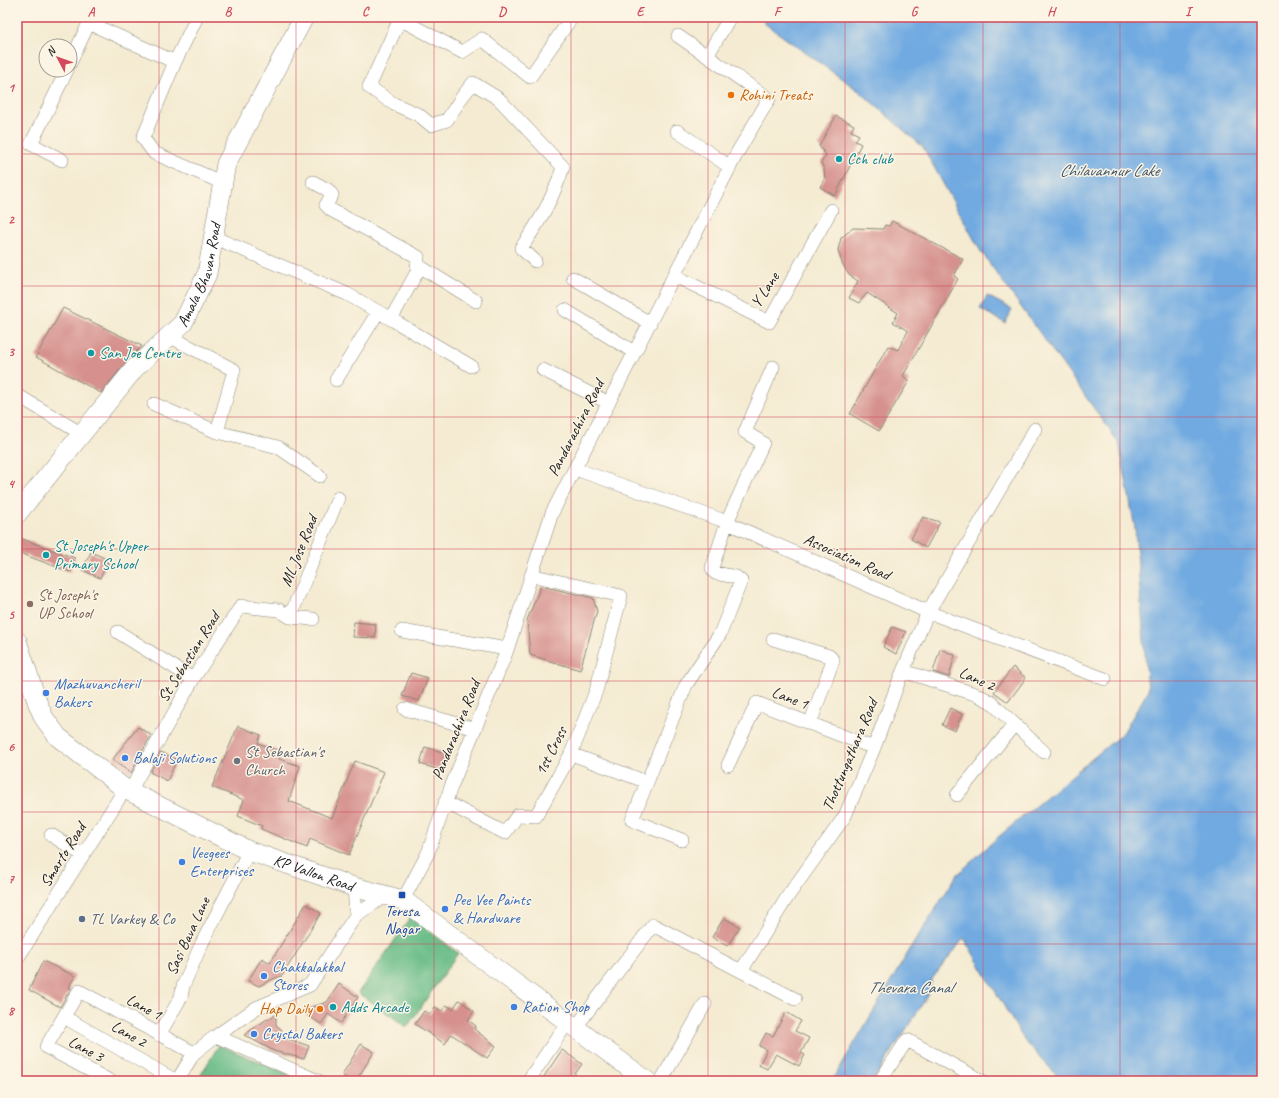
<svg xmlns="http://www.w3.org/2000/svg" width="1279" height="1098" font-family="Caveat,sans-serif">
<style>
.forest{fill:#6dbe8a;stroke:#446d53}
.water{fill:#71aae1;stroke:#46637e}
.building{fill:#d6918e}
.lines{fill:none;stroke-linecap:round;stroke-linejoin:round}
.street-casing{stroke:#888477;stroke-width:14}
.secondary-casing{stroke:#888477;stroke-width:20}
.street{stroke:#fff;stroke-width:13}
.secondary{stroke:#fff;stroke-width:19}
.grid{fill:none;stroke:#d1495b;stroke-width:1;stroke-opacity:0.55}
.food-dot{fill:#e8710a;stroke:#fcf5e5;stroke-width:1.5}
.culture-dot{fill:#0f9aa8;stroke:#fcf5e5;stroke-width:1.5}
.education-dot{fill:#8d6e63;stroke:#fcf5e5;stroke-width:1.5}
.shop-dot{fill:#3f7fe0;stroke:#fcf5e5;stroke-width:1.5}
.worship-dot{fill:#6b7280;stroke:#fcf5e5;stroke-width:1.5}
.transit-dot{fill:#1a4fb4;stroke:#fcf5e5;stroke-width:1.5}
.service-dot{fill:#5c6f8a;stroke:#fcf5e5;stroke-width:1.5}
.labels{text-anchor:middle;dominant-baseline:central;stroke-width:3;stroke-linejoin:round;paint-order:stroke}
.food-label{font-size:16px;fill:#c56008;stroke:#fcf5e5;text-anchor:start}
.culture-label{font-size:16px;fill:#0d838f;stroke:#fcf5e5;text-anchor:start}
.street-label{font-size:16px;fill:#1c1c1c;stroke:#fcf5e5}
.education-label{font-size:16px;fill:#785e54;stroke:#fcf5e5;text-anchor:start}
.shop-label{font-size:16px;fill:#366cbe;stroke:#fcf5e5;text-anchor:start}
.worship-label{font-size:16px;fill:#5b616d;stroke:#fcf5e5;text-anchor:start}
.transit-label{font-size:16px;fill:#164399;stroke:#fcf5e5}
.service-label{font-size:16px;fill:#4e5e75;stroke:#fcf5e5;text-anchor:start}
.water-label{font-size:17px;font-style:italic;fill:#3e556b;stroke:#fcf5e5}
.neatline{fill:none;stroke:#d1495b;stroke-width:1.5}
.grid-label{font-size:13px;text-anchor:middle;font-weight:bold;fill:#d1495b}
</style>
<rect width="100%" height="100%" fill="#fcf5e5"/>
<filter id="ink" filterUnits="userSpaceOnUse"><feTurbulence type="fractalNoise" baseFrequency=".025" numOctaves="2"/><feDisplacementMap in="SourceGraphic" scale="8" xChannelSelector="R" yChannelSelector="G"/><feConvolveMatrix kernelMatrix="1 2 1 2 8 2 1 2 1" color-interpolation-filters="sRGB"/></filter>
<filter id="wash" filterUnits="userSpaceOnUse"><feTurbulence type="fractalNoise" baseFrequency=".012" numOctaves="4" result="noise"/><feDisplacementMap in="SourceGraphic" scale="16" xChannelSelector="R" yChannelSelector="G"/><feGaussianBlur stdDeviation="0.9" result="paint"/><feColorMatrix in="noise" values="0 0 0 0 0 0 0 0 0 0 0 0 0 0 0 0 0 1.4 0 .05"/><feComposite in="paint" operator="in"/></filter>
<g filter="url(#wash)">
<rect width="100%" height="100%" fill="#f4ebd2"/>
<path class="forest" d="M411,917L458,953L407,1027L358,993Z
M219,1045L305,1081H197Z"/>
<path class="water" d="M768,17H1262V1081H1062L1024,1040L964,938L932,979L928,995L873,1081H832L915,941L957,875L997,838L1123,733L1148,691L1135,528L1119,443L980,250L923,147L859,91L764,23Z
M987,296L1012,309L1005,323L980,309Z"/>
<g id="blocks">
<path class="building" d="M836,116L854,125L851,131L859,135L855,141L861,144L835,196L820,187L825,178L824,169L821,163L826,155L819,146Z
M892,221L963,259L954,276L958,279L903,376L909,381L879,431L850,414L888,346L898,350L908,331L893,322L898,313L867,293L859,303L849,298L858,281L849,275L842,263L838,250L841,238L853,228L883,229L885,225L889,226Z
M63,308L142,346L127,361L101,393L36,357Z
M923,517L940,522L926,548L911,539Z
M17,537L75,558L70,572L17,552Z
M91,552L109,560L100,578L82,570Z
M541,586L593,598L597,611L580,670L530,655L527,620Z
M354,622L376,624L375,638L353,637Z
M892,627L906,632L896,654L883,647Z
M940,649L955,655L949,677L933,672Z
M1013,667L1026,678L1008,702L994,692Z
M411,673L428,678L419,701L402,696Z
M950,708L962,714L955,731L942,725Z
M238,726L261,735L258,743L281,752L279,759L300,766L289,801L332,818L355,761L384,772L349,855L310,839L307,848L261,829L262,826L238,816L244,800L212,787Z
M138,727L151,735L131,773L112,760Z
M425,747L446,753L440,770L420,764Z
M161,752L177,760L167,781L150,772Z
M306,904L321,913L282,976L273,979L259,986L248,981L262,958L270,963Z
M724,918L740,927L727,946L712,937Z
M43,961L75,976L69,987L71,988L60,1007L29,990Z
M339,984L358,997L341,1023L328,1014L321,1024L301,1011L327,1002Z
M459,1000L474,1011L468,1020L476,1026L474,1029L496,1046L487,1058L451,1034L445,1044L415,1024L424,1011L430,1014L435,1007L442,1011L446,1005L453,1009Z
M786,1012L801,1021L795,1031L809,1038L801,1053L805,1055L799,1066L776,1054L767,1069L759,1065L767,1050L759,1046L766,1033L773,1036Z
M276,1015V1025L282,1030L280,1036L309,1046L304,1059L274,1051L244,1035L267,1019Z
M361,1044L374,1052L356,1081H351L342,1075Z
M562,1050L582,1064L570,1081H541Z"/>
</g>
</g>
<g filter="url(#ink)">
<use href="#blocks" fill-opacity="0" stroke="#888477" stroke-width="1"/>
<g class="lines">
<defs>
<path id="street" d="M92,17L89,23L175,62L143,138L154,153L223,183
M396,17L462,52L482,39L530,77L572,17
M400,19L369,87L394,104L419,115L431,125L447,120L462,97L473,83L499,99L563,167C554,197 539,223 521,248L535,261
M707,56L730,17
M175,62L197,17
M70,63L89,23
M677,131L730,167
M62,160L31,144L67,70
M213,237L347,294L391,319L417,272L418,257L331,210L326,205L332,195L328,190L313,182
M419,266L476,301
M675,276L769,322L831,210
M573,278L650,323
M565,310L634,352
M391,319L471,366
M169,336L234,370L217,432L278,447L320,476
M543,370L609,403
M336,380L378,312
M17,395L82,434
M154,404L217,432
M575,469L719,519L928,612L1105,679
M290,617L338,498
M402,631L507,649
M118,632L193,679
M773,639L829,656L833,660L810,724
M903,671L978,695L991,702L1044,752
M405,709L475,729
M571,754L647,782
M728,765L757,703L874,748
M130,791L193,679L241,606L279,610L290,617L313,619
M957,795L1014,725
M445,802L505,833L518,815L536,816L571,754L596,691L621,596L531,575
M51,835L83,855
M682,840L632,820L686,685L720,634L741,581L736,577L715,573L712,568L727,522L763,443L745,432L773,367
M354,887L356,915
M403,900L428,853L451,787L506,653L552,513L737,153L769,99L678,36
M17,959L125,789
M741,971L795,999
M64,1017L176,1081
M576,1027L653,925L741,971L788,896L845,816L874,748L900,678L928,612L1035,429
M159,1035L181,997L183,986L202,943L249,851
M216,1036L318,1081
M110,1081L46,1047L79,991L194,1053
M177,1081L194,1053L216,1036L256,1008L310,985L356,915L385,896
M528,1081L568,1022
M661,1081L705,1004
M880,1081L907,1040L982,1081"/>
<g id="secondary">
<path id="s1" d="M17,514L135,368L183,323L207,274L226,164L304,17"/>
<path id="s2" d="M17,641L38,704L44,718L58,737L125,789L249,851L354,887L403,900L647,1081"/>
</g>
</defs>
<use href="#street" class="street-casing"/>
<use href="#secondary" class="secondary-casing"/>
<use href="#street" class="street"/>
<use href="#secondary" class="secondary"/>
</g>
</g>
<path class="grid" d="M159,17V1081M296,17V1081M434,17V1081M571,17V1081M708,17V1081M845,17V1081M983,17V1081M1120,17V1081M17,154H1262M17,286H1262M17,417H1262M17,549H1262M17,681H1262M17,812H1262M17,944H1262"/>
<g class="food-dot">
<circle cx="731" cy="95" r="4"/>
<circle cx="320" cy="1009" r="4"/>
</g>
<g class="culture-dot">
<circle cx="839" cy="159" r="4"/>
<circle cx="91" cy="353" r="4"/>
<circle cx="46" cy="555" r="4"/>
<circle cx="333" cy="1007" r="4"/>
</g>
<circle class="education-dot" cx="30" cy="604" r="4"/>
<g class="shop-dot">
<circle cx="46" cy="693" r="4"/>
<circle cx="125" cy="758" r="4"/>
<circle cx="182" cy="862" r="4"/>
<circle cx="445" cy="909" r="4"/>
<circle cx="264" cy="976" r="4"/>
<circle cx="514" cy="1007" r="4"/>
<circle cx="254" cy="1034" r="4"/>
</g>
<circle class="worship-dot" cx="237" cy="761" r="4"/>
<rect class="transit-dot" x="398" y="891" width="8" height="8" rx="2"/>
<circle class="service-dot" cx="82" cy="919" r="4"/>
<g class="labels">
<g class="food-label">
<text x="739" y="95">Rohini Treats</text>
<text x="312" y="1009" text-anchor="end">Hap Daily</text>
</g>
<g class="culture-label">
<text x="847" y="159">Cch club</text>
<text x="99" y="353">San Joe Centre</text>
<text x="54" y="546">St Joseph's Upper<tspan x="54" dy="18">Primary School</tspan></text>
<text x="341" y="1007">Adds Arcade</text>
</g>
<g class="street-label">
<text stroke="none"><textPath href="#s1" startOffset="305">Amala Bhavan Road</textPath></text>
<text transform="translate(765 290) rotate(-57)">Y Lane</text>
<text transform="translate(576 428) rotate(-63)">Pandarachira Road</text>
<text transform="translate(299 551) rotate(-68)">ML Jose Road</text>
<text transform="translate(847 557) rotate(24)">Association Road</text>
<text transform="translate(189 657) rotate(-58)">St Sebastian Road</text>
<text transform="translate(977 679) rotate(24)">Lane 2</text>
<text transform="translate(790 698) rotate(21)">Lane 1</text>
<text transform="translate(456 730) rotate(-68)">Pandarachira Road</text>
<text transform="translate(551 751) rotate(-63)">1st Cross</text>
<text transform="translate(850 755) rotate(-67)">Thottungathara Road</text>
<text transform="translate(63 855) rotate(-58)">Smarto Road</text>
<text stroke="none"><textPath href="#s2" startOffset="397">KP Vallon Road</textPath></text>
<text transform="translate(188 936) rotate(-65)">Sasi Bava Lane</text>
<text transform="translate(144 1007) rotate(28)">Lane 1</text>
<text transform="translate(129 1034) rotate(30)">Lane 2</text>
<text transform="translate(86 1049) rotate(28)">Lane 3</text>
</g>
<g class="education-label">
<text x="38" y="595">St Joseph's<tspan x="38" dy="18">UP School</tspan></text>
</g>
<g class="shop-label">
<text x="54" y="684">Mazhuvancheril<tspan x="54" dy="18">Bakers</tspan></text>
<text x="133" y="758">Balaji Solutions</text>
<text x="190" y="853">Veegees<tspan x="190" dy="18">Enterprises</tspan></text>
<text x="453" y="900">Pee Vee Paints<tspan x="453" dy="18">&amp; Hardware</tspan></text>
<text x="272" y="967">Chakkalakkal<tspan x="272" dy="18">Stores</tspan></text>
<text x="522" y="1007">Ration Shop</text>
<text x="262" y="1034">Crystal Bakers</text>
</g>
<g class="worship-label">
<text x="245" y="752">St Sebastian's<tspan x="245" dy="18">Church</tspan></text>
</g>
<g class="transit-label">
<text x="402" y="911">Teresa<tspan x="402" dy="18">Nagar</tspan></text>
</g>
<g class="service-label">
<text x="90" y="919">TL Varkey &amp; Co</text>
</g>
<g class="water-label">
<text x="1109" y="170">Chilavannur Lake</text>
<text x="910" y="987">Thevara Canal</text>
</g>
</g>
<rect width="1279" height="1098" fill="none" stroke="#fcf5e5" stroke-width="44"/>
<g transform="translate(58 58) rotate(311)"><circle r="19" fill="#fcf5e5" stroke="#a29e95"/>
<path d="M0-3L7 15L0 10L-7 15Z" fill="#d1495b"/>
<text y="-6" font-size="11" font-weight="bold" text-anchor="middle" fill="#1c1c1c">N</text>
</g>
<rect x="22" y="22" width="1235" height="1054" class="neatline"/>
<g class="grid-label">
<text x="91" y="16">A</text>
<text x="228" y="16">B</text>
<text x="365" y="16">C</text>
<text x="502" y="16">D</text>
<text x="640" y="16">E</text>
<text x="777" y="16">F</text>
<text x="914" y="16">G</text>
<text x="1051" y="16">H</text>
<text x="1188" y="16">I</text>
<text x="11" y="92">1</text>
<text x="11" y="224">2</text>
<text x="11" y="356">3</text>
<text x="11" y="488">4</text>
<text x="11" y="619">5</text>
<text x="11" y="751">6</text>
<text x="11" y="883">7</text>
<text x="11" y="1015">8</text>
</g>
</svg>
